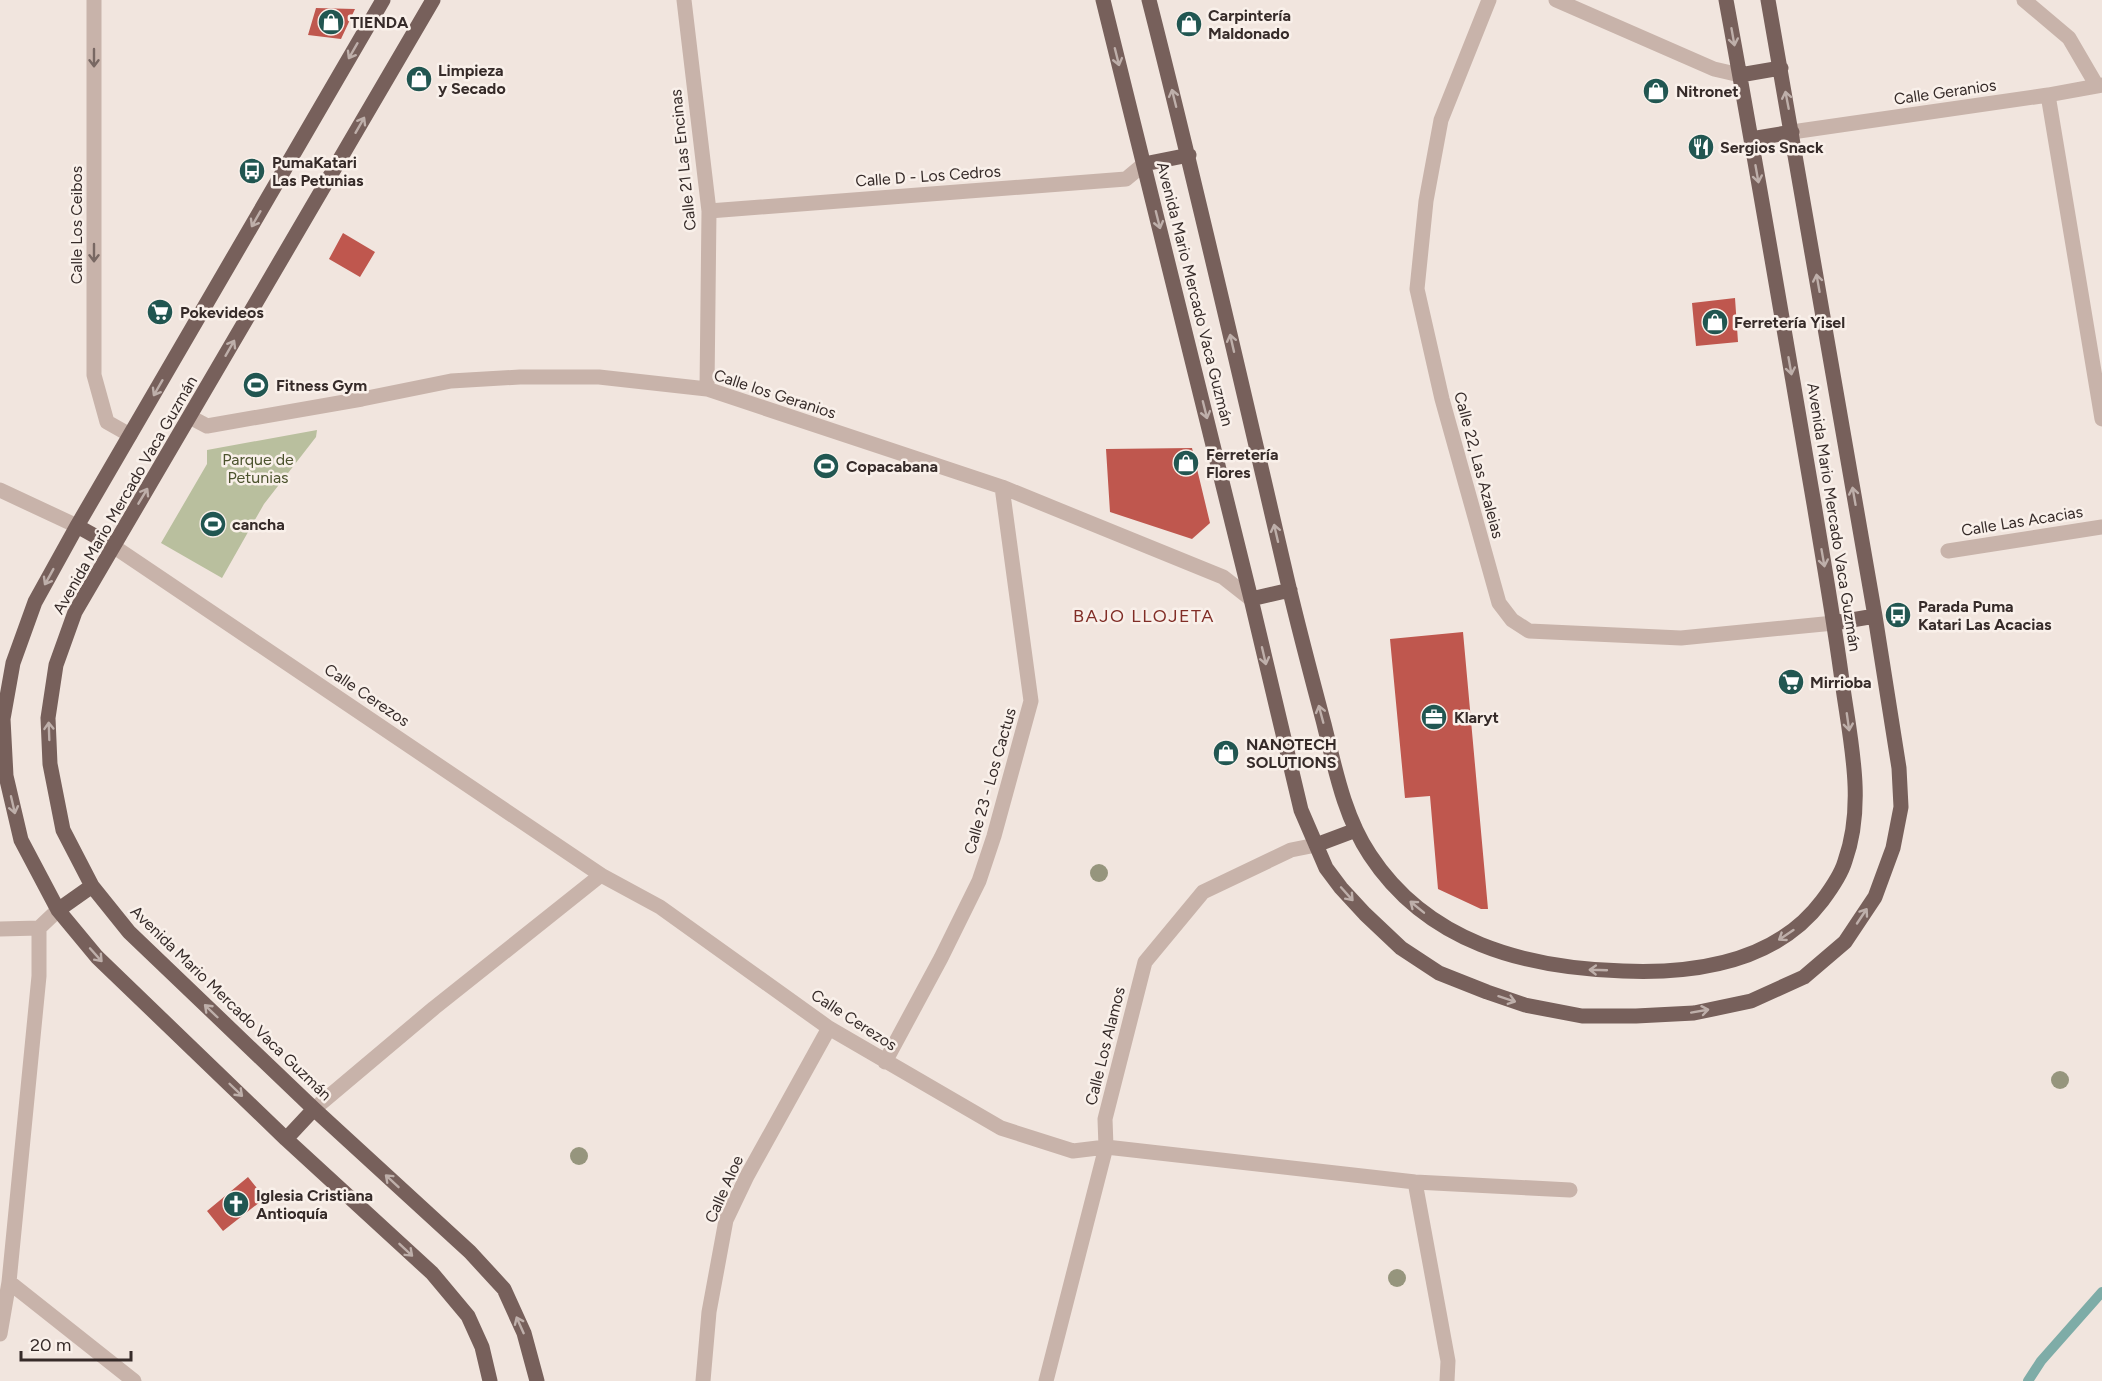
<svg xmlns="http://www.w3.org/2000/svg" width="2102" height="1381" font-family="Figtree,sans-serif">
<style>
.green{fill:#b9bf9e}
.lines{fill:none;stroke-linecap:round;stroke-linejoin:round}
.stream{stroke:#7eaca7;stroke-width:10}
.building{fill:#bf574e}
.minor{stroke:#c8b3aa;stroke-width:15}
.major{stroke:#77605b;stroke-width:15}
.tree{fill:#96957d}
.oneway{stroke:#beafaa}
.oneway2{stroke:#786863}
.labels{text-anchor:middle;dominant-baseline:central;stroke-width:5;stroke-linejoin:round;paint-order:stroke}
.poi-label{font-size:16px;font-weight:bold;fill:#362b29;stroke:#f9f0ea;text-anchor:start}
.street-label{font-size:16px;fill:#362b29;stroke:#f9f0ea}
.park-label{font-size:16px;fill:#4c532e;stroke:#f9f0ea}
.neighbourhood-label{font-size:18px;letter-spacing:1.5px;fill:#812e27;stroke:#f9f0ea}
</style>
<rect width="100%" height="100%" fill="#f1e5de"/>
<path class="green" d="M317,430L316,437L264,504L222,578L161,543L207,464V450Z"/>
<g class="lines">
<path class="stream" d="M2028,1381L2041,1361L2102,1292"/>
</g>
<path class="building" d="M316,8L355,9L341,39L308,35Z
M343,233L375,252L360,277L329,259Z
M1735,298L1738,342L1696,346L1692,303Z
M1192,448L1210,523L1192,539L1110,512L1106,449Z
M1463,632L1488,909H1481L1438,889L1430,796L1405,798L1390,639Z
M248,1177L265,1198L223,1231L207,1211Z"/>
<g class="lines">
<path class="minor" d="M94,0V375L107,422L130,435
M684,0L709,211L707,389
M1489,0L1441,120L1426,201L1417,289L1442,399L1499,603L1512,620L1529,631L1681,638L1834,623
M1556,0L1714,69L1740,75
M2024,0L2069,38L2097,86
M2048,95L2102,419
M1792,132L2048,95L2102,85
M709,211L1126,179L1144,164
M190,417L207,426L362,399L451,381L520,377H599L707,389L1002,487L1223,577L1251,599
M0,490L77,526
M113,546L601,875L660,907L829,1028L1001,1128L1073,1151L1106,1147L1415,1182L1570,1190
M1948,551L2102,527
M0,929L39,928
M885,1062L941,958L979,881L994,836L1031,701L1002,487
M314,1109L434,1008L601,875
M1415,1182L1448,1361L1447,1381
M9,1282L134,1381
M0,1334L9,1282L39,976V928L58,910
M703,1381L709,1312L726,1220L747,1176L829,1028
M1046,1381L1106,1147L1105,1119L1145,962L1203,892L1291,850L1316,845"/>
<path class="major" d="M383,0L77,526L35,602L13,663L3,719L6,776L21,840L58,910L97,957L286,1139L432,1273L468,1316L482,1347L490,1381
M433,0L75,612L56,665L48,718L50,764L63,830L92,886L129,932L314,1109L470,1252L504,1289L524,1333L537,1381
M1103,0L1251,599L1301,810L1326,868L1341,888L1365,914L1401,948L1439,973L1487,992L1525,1005L1582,1016H1636L1694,1013L1751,1001L1804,977L1845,942L1875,897L1893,848L1901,807L1899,768L1875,616L1768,0
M1149,0C1197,188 1240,377 1284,566C1296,619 1310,671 1324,724C1335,768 1344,816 1370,855C1427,942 1524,968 1623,971C1695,974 1776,962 1822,901C1831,889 1841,875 1845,861C1865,805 1851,744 1843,688C1835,626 1824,565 1814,504C1785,336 1757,168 1726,0
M1740,75L1781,68
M1751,139L1792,132
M1144,164L1189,155
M77,526L113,546
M1251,599L1290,590
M1834,623L1875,616
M1316,845L1356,830
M58,910L92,886
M286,1139L314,1109"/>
</g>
<g class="tree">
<circle cx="1099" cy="873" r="9"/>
<circle cx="2060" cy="1080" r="9"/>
<circle cx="579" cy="1156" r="9"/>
<circle cx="1397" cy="1278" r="9"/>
</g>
<defs><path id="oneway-shaft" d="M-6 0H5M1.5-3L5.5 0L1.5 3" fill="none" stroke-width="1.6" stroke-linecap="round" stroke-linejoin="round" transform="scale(1.5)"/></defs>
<g class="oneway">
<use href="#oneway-shaft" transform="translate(1733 37) rotate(80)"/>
<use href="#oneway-shaft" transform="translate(353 51) rotate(120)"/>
<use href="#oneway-shaft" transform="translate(1117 57) rotate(76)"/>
<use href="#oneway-shaft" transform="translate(1174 98) rotate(-104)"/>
<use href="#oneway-shaft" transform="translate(1787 100) rotate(-101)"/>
<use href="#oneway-shaft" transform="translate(360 125) rotate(-60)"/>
<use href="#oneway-shaft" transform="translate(1757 174) rotate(80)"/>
<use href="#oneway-shaft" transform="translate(256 219) rotate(120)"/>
<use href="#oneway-shaft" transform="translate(1158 220) rotate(76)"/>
<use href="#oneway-shaft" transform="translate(1818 283) rotate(-100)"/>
<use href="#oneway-shaft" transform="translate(1232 343) rotate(-103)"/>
<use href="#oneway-shaft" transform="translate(230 348) rotate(-60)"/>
<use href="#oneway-shaft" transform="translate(1790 366) rotate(80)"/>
<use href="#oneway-shaft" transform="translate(158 388) rotate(120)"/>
<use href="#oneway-shaft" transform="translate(1205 410) rotate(76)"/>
<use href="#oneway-shaft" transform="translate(143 496) rotate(-59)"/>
<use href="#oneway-shaft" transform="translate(1854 496) rotate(-100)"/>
<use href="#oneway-shaft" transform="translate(1276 533) rotate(-103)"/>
<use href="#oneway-shaft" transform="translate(1823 558) rotate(80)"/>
<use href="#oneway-shaft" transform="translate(49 577) rotate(119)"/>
<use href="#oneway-shaft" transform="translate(1264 656) rotate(77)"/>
<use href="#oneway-shaft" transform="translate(1321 714) rotate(-105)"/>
<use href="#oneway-shaft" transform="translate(1848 722) rotate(82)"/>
<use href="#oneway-shaft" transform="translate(49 731) rotate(-92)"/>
<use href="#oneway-shaft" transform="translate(13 805) rotate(77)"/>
<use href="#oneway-shaft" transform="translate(1347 894) rotate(48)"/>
<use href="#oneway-shaft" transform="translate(1417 907) rotate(-141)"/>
<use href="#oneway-shaft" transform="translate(1862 916) rotate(-56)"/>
<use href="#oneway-shaft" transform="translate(1786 935) rotate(146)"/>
<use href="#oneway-shaft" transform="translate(96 955) rotate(48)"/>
<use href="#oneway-shaft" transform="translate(1598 970) rotate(-178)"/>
<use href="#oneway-shaft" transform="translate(1507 999) rotate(18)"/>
<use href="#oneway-shaft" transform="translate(211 1011) rotate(-136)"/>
<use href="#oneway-shaft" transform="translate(1700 1011) rotate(-10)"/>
<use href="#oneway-shaft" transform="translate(236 1090) rotate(44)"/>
<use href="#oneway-shaft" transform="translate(392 1181) rotate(-137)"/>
<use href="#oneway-shaft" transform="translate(406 1250) rotate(43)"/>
<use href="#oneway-shaft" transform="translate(520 1325) rotate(-114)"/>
</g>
<g class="oneway2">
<use href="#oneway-shaft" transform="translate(94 58) rotate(90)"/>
<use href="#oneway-shaft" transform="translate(94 253) rotate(90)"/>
</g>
<defs>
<symbol id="shop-disc" viewBox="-11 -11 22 22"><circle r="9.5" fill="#215651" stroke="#f9f0ea"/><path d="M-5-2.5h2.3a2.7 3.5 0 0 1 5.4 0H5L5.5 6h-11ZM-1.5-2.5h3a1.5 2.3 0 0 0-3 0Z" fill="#fff"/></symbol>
<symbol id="restaurant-disc" viewBox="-11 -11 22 22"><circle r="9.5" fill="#215651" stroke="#f9f0ea"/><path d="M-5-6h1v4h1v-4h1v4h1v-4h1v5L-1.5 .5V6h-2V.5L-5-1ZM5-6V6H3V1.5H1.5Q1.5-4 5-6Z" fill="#fff"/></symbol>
<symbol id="bus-disc" viewBox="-11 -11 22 22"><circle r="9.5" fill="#215651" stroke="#f9f0ea"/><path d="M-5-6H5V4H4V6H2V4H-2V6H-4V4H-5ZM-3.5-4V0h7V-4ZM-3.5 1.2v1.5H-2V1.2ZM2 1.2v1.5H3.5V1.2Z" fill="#fff"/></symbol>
<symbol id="supermarket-disc" viewBox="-11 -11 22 22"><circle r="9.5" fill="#215651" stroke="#f9f0ea"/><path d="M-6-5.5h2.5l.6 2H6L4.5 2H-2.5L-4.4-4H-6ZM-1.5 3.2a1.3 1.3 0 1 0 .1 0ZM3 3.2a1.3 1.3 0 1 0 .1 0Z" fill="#fff"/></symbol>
<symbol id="stadium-disc" viewBox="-11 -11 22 22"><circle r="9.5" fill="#215651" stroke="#f9f0ea"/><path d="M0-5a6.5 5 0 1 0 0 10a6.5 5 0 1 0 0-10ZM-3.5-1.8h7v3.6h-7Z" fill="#fff"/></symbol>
<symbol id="office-disc" viewBox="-11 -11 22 22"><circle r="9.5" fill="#215651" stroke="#f9f0ea"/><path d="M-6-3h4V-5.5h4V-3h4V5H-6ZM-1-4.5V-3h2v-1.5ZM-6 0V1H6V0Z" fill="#fff"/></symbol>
<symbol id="church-disc" viewBox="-11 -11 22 22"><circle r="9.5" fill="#215651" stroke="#f9f0ea"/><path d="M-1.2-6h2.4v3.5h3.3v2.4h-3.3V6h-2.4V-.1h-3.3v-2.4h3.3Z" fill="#fff"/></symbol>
</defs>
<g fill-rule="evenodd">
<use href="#shop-disc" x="316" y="7" width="30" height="30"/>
<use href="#shop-disc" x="1174" y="9" width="30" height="30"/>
<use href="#shop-disc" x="404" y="64" width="30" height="30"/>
<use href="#shop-disc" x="1641" y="76" width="30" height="30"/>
<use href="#restaurant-disc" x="1686" y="132" width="30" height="30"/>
<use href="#bus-disc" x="237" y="156" width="30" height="30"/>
<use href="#supermarket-disc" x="145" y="297" width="30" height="30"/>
<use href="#shop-disc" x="1700" y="307" width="30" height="30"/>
<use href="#stadium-disc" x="241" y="370" width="30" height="30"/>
<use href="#shop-disc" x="1171" y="448" width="30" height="30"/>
<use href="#stadium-disc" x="811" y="451" width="30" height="30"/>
<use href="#stadium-disc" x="198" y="509" width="30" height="30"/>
<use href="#bus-disc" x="1883" y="600" width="30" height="30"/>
<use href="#supermarket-disc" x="1776" y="667" width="30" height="30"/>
<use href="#office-disc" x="1419" y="702" width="30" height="30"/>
<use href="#shop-disc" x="1211" y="738" width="30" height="30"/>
<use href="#church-disc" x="221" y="1189" width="30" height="30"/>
</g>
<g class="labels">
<g class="poi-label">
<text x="1208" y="15">Carpintería<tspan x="1208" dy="18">Maldonado</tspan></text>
<text x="350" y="22">TIENDA</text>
<text x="438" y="70">Limpieza<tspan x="438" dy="18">y Secado</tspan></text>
<text x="1676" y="91">Nitronet</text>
<text x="1720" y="147">Sergios Snack</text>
<text x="272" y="162">PumaKatari<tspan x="272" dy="18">Las Petunias</tspan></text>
<text x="180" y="312">Pokevideos</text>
<text x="1734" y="322">Ferretería Yisel</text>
<text x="276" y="385">Fitness Gym</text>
<text x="1206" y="454">Ferretería<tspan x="1206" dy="18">Flores</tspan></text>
<text x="846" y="466">Copacabana</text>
<text x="232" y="524">cancha</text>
<text x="1918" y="606">Parada Puma<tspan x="1918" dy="18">Katari Las Acacias</tspan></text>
<text x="1810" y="682">Mirrioba</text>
<text x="1454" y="717">Klaryt</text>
<text x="1246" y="744">NANOTECH<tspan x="1246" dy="18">SOLUTIONS</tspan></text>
<text x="256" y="1195">Iglesia Cristiana<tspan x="256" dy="18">Antioquía</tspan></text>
</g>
<g class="street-label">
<text transform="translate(1945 92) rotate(-8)">Calle Geranios</text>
<text transform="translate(683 160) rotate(-96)">Calle 21 Las Encinas</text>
<text transform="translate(928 176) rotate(-4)">Calle D - Los Cedros</text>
<text transform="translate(76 225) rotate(-90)">Calle Los Ceibos</text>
<text transform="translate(1195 294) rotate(76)">Avenida Mario Mercado Vaca Guzmán</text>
<text transform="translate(775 394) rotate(18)">Calle los Geranios</text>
<text transform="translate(1479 465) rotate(75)">Calle 22, Las Azaleias</text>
<text transform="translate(125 495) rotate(-60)">Avenida Mario Mercado Vaca Guzmán</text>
<text transform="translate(1834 517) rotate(81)">Avenida Mario Mercado Vaca Guzmán</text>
<text transform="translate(2022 521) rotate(-9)">Calle Las Acacias</text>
<text transform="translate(367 695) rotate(34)">Calle Cerezos</text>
<text transform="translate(990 781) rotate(-74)">Calle 23 - Los Cactus</text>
<text transform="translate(231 1003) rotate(44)">Avenida Mario Mercado Vaca Guzmán</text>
<text transform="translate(854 1020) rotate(33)">Calle Cerezos</text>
<text transform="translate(1105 1046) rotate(-76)">Calle Los Alamos</text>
<text transform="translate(724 1189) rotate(-66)">Calle Aloe</text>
</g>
<g class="park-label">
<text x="258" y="459">Parque de<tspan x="258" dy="18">Petunias</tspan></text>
</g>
<g class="neighbourhood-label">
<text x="1144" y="616">BAJO LLOJETA</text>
</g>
</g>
<path d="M21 1351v9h110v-9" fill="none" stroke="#362b29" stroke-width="3"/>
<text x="30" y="1351" font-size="18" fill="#362b29" stroke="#f9f0ea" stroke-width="4.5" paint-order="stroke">20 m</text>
</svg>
